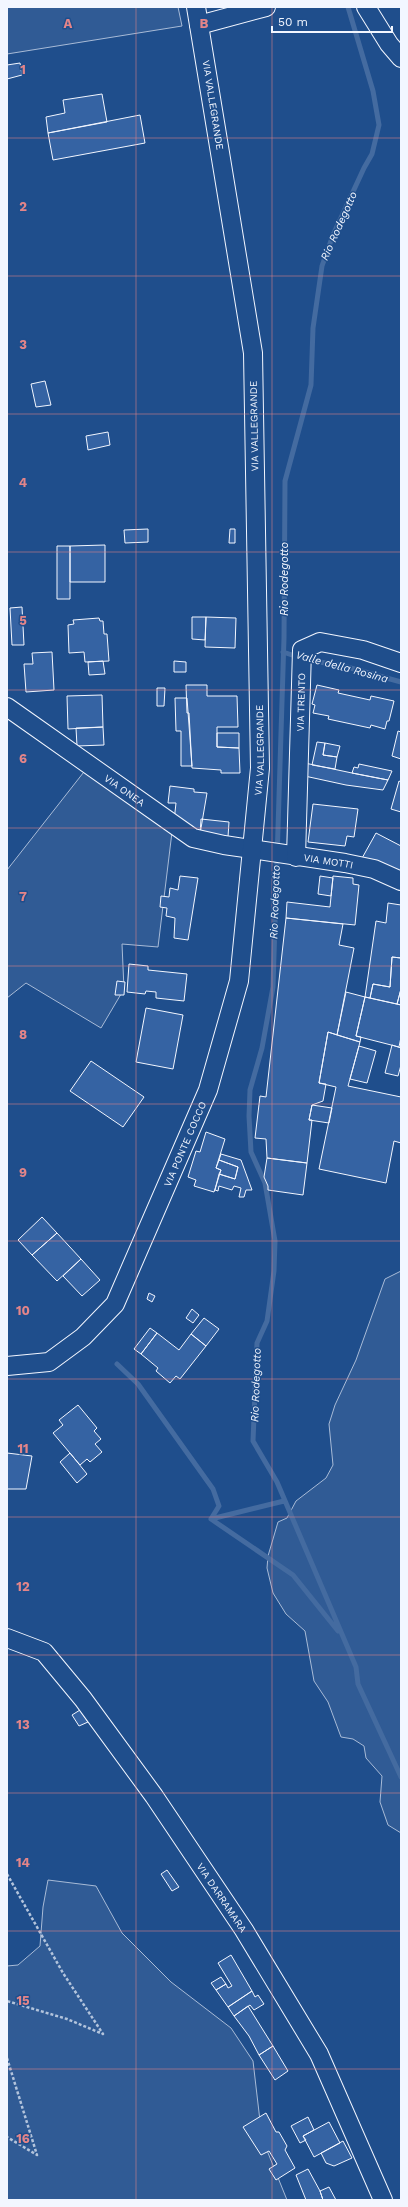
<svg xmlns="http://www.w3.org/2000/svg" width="408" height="2207" font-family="'Work Sans',sans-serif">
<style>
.green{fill:#305b95;stroke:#a8bbd7}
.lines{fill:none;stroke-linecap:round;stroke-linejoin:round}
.stream{stroke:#446ba0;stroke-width:5}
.building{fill:#3563a3;stroke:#f2f6ff}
.minor-casing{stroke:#f2f6ff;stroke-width:20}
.path{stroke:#b3c4dc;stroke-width:2.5;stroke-dasharray:3 2;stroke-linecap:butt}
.minor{stroke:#1f4e8c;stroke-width:18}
.grid{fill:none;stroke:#e38589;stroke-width:1;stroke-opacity:0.55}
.labels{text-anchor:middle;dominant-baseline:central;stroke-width:3;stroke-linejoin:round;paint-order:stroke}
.street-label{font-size:10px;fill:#f2f6ff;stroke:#1f4e8c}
.water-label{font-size:11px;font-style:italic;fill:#f2f6ff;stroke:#1f4e8c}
.grid-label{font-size:13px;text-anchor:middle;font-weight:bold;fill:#e38589;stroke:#1f4e8c;stroke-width:3;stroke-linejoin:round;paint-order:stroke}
</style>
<rect width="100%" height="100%" fill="#1f4e8c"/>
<path class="green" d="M7,7H178L182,26L7,54Z
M87,768L172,832L158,947L122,944L124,989L101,1028L26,983L7,998V870Z
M401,1271V1833L388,1825L380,1802L382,1776L366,1758L364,1746L353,1739L341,1737L328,1702L314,1681L305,1631L286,1614L273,1593L267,1568L268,1556L278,1522L287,1518L296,1501L326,1478L333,1465L329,1424L335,1405L356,1360L385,1279Z
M48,1880L96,1886L122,1933L171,1982L231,2028L253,2061L262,2138L287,2200H7V1966L18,1965L40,1946L43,1907Z"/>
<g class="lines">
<path class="stream" d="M348,7L373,91L379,125L372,154L364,168L333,235L322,266L313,328L311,385L285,481L284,638L273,987L262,1048L250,1090L249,1116L251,1152L265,1183L275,1241L274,1271L267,1321L257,1343L253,1441L277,1482L356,1667L358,1684L401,1777
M283,652L304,659L347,667L401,682
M117,1364L138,1384L213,1489L219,1506L211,1519
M211,1519L293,1575L338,1631
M211,1519L284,1501"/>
</g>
<path class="building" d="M20,63L22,75L7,79V65Z
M102,94L107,122L48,133L46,117L65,113L63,100Z
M140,115L145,143L53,160L48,133Z
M45,381L51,405L36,407L31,384Z
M108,432L110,445L88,450L86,436Z
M148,529V542L125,543L124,530Z
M230,529H235V543H229Z
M105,545V582H70V546Z
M57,546H70V599H57Z
M22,607L24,645H12L10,608Z
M192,617H206L205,640L192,639Z
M206,617L236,618L235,648L205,647Z
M99,618L100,621H103L104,634H107L109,661L85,662L84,652L69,653L68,625L74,624L73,620Z
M52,652L54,690L26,692L24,664H33L32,653Z
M103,661L105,674L89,675L88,662Z
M174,661L186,662V672H174Z
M186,685H207V696H237L238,727H217V747L239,748L240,773H221V770L192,768L189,713H187Z
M317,685L339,690L338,693L370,700L371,696L394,701L389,721H387L385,729L371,725L370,728L328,719L329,716L313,713L315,705L312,704Z
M157,688H165L164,706H157Z
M102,695L103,727L68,729L67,696Z
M175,698H187L192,766H181V731H176Z
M103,727L104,745L77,746L76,728Z
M398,731L401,732V759L392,756Z
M217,733H239V748L217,747Z
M317,742L325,743L323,755L337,757L335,769L312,765Z
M325,743L340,746L337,757L323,755Z
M300,762L352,773L388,780L383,790L346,785L300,775Z
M359,764L392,771L388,780L352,773L354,767L358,768Z
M399,781L401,782V812L391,809Z
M170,786L194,789V792L207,793L200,834L174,821L176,803H168Z
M313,804L358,809L354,837L347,836L345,846L308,842Z
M201,819L229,822L228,837L200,834Z
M376,833L401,846V876L361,860Z
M180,876L198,878L188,940L174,938L175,918L166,916L167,908L160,907L161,896L169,897L170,888L178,890Z
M320,876L333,878L331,896L318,894Z
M333,876L353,878V884L359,885L355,925L286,918L287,902L330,907Z
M388,903L401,905V958L392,957L390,987L373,984L370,998L365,997L376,921L386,923Z
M286,918L343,924L339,945L354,948L337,1035L328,1032L319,1083L326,1084L323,1101L312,1105L309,1120H312L307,1163L267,1158L266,1139L255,1138L260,1096L266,1097Z
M392,957L401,958V989L397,1004L370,998L373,984L390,987Z
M129,964L148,966V970L187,974L184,1001L156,998V992L146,991L145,994L127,992Z
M117,981L125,982L124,995H115Z
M401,989V1005L397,1004Z
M346,992L365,997L356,1036L361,1037L360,1042L337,1035Z
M365,997L401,1005V1037L399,1047L356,1036Z
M146,1008L183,1015L173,1069L136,1062Z
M328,1032L360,1042L348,1086L401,1097V1143L394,1141L386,1183L319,1169L336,1087L319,1083Z
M392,1045L401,1048V1065L398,1076L385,1073Z
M359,1046L376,1051L367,1083L350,1079Z
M91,1061L144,1097L123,1127L70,1091Z
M312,1105L332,1108L329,1123L309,1120Z
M206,1132L225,1139L216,1168L221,1170L214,1192L194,1186L196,1180L188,1177L196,1151L200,1152Z
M221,1154L241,1160L252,1190H246L244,1197H239L241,1188L234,1186L232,1190L219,1186L218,1191L215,1190L219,1174L235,1179L238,1167L219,1160Z
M267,1158L307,1163L303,1195L268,1190V1186L264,1177Z
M219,1160L238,1167L235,1179L219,1174L221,1170L216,1168Z
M42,1217L57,1233L32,1255L18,1240Z
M57,1233L81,1259L57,1281L32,1255Z
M81,1259L100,1280L82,1296L63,1276Z
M149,1293L155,1296L152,1302L147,1299Z
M192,1309L199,1315L193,1323L186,1318Z
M204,1318L219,1329L206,1346L191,1334Z
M150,1328L157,1333L141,1354L134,1349Z
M157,1333L179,1350L191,1334L206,1346L180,1379L176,1376L170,1383L156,1371L158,1368L141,1354Z
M78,1405L97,1428L94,1431L101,1439L95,1444L102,1452L90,1462L87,1459L80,1465L53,1433L63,1425L59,1420Z
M7,1453L32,1456L26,1489H7Z
M70,1453L87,1474L77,1483L60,1462Z
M80,1710L88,1722L79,1726L72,1715Z
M167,1870L179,1887L172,1891L161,1874Z
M231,1955L252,1991L228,2007L216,1990L226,1984L228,1988L232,1986L218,1963Z
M221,1977L226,1984L216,1990L211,1983Z
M252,1991L255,1997L258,1995L264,2004L254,2010L250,2005L234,2016L228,2007Z
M248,2006L273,2046L259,2055L249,2036L234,2016Z
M273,2046L288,2071L275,2080L259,2055Z
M266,2113L276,2132H279L287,2146L285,2150L295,2168L276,2180L269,2169L277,2164L269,2151L261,2155L243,2127Z
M308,2117L314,2130L303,2136L306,2140L300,2143L291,2126Z
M329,2122L340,2143L314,2157L303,2136Z
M343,2141L352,2158L334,2166L326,2163L321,2153Z
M308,2169L320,2191L323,2200H306L296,2175Z
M329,2187L336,2200H323L320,2191Z"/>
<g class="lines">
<defs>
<g id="minor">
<path d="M366,7L389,44L401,58"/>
<path d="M199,25L266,7"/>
<path id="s1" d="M7,707L193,838L224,845L345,863L374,869L401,881"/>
<path id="s2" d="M296,857L302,650L320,642L363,650L401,663"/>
<path id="s3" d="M7,1366L49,1362L83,1337L115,1304L208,1090L239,981L260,768L253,353L196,7"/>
<path id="s4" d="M7,1638L44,1652L83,1699L154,1796L244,1930L319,2054L383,2200"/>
</g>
</defs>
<use href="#minor" class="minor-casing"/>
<path class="path" d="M7,1874L63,1973L103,2034L67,2019L7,2001
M7,2058L37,2155L7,2137"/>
<use href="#minor" class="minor"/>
</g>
<path class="grid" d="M136,7V2200M272,7V2200M7,138H401M7,276H401M7,414H401M7,552H401M7,690H401M7,828H401M7,966H401M7,1104H401M7,1241H401M7,1379H401M7,1517H401M7,1655H401M7,1793H401M7,1931H401M7,2069H401"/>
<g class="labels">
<g class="street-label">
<text transform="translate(213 105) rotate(81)">VIA VALLEGRANDE</text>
<text transform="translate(254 426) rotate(-91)">VIA VALLEGRANDE</text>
<text stroke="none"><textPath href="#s2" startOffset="155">VIA TRENTO</textPath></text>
<text stroke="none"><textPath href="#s3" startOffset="709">VIA VALLEGRANDE</textPath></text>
<text stroke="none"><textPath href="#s1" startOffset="144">VIA ONEA</textPath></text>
<text stroke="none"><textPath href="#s1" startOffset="365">VIA MOTTI</textPath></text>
<text stroke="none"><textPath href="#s3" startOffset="305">VIA PONTE COCCO</textPath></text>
<text stroke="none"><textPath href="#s4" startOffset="343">VIA DARRAMARA</textPath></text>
</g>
<g class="water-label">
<text transform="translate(339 226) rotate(-66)">Rio Rodegotto</text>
<text transform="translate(284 579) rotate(-90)">Rio Rodegotto</text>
<text transform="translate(342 667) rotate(15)">Valle della Rosina</text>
<text transform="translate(275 902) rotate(-88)">Rio Rodegotto</text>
<text transform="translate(256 1385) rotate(-88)">Rio Rodegotto</text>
</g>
</g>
<g class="grid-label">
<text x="68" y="28">A</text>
<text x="204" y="28">B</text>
<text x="23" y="74">1</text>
<text x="23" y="211">2</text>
<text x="23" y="349">3</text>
<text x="23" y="487">4</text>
<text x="23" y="625">5</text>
<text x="23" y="763">6</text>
<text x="23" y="901">7</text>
<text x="23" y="1039">8</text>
<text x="23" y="1177">9</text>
<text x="23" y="1315">10</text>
<text x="23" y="1453">11</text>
<text x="23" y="1591">12</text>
<text x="23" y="1729">13</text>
<text x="23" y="1867">14</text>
<text x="23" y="2005">15</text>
<text x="23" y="2143">16</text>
</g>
<rect width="408" height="2207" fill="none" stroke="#f2f6ff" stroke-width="16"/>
<path d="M272 26v6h120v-6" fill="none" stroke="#f2f6ff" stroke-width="2"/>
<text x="278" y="26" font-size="12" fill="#f2f6ff" stroke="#1f4e8c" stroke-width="3" paint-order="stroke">50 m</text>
</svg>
